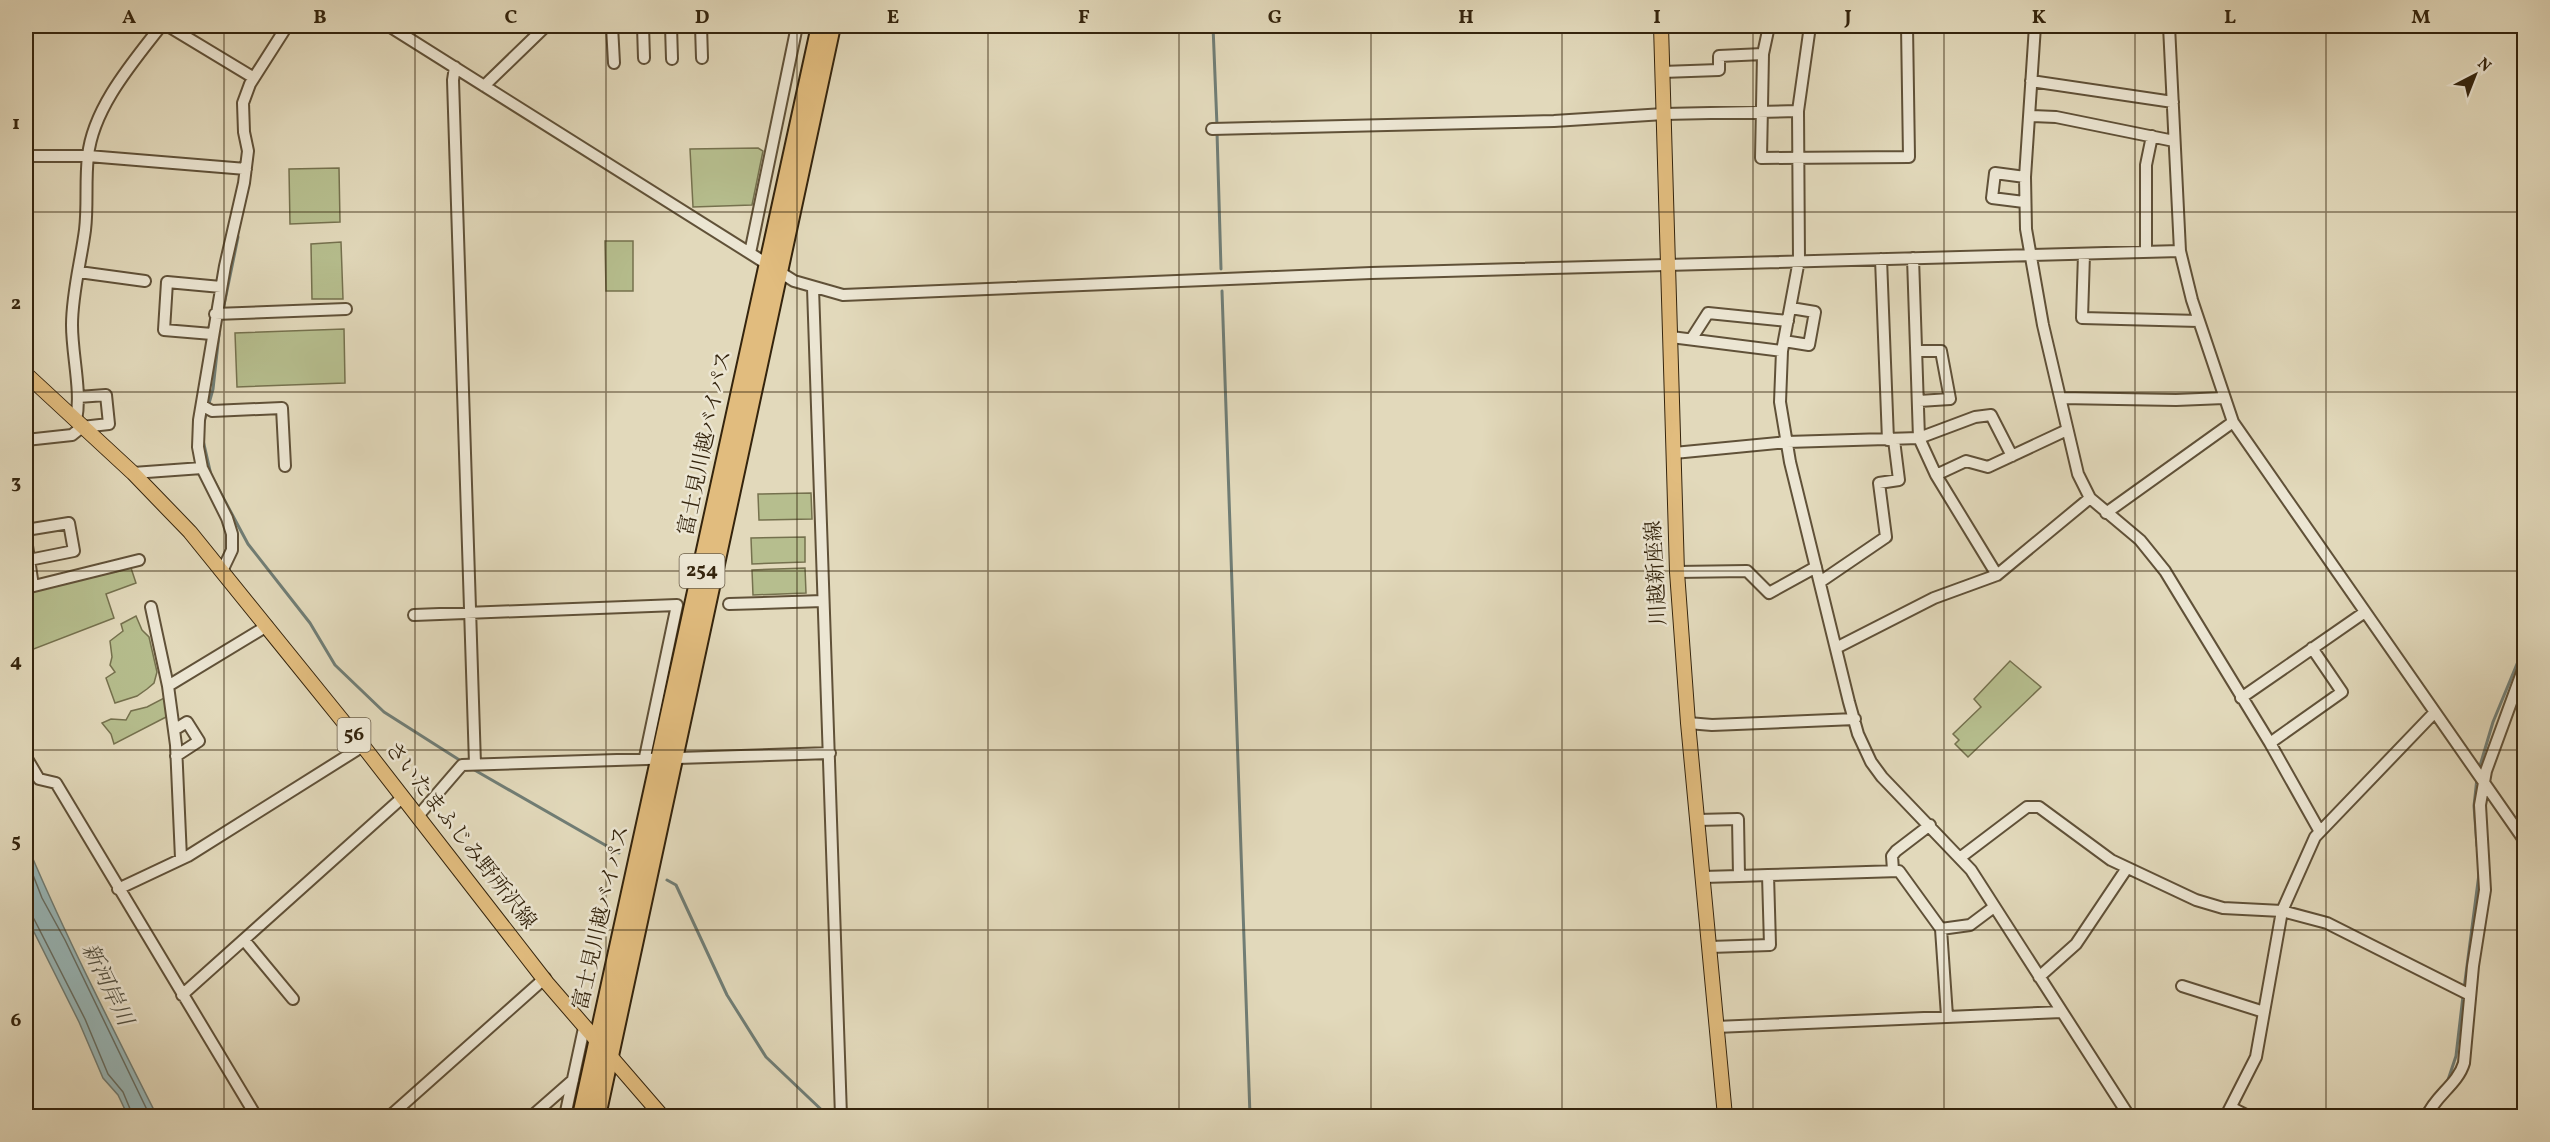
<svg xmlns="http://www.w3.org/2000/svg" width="2550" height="1142" font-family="Vollkorn,'Noto Serif JP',serif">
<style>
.green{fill:#b6be8e;stroke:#75714e;stroke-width:1.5}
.water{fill:#98b8ba;stroke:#707d75;stroke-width:1.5}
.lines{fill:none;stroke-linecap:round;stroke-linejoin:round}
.shore{stroke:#666e64;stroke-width:1.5}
.stream{stroke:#707d75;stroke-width:3}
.minor-casing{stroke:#605138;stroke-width:14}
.major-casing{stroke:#34240d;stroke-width:16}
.highway-casing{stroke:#34240d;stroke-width:20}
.minor{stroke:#ece6d3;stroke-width:10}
.major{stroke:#e1bc7e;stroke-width:14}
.highway{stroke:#e1bc7e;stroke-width:16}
.grid{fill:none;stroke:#34240d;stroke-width:1.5;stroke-opacity:0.55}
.labels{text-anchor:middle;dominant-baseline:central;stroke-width:5;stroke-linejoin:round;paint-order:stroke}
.shield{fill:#ece6d3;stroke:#6b5e48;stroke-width:1.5}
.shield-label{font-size:20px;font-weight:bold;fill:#34240d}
.street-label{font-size:21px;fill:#34240d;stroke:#ece6d3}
.water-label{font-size:22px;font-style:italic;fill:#525041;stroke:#ece6d3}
.neatline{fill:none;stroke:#34240d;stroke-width:2}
.grid-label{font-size:20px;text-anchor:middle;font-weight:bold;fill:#34240d}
</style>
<rect width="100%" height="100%" fill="#e2d9bb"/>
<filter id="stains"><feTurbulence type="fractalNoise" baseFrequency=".00333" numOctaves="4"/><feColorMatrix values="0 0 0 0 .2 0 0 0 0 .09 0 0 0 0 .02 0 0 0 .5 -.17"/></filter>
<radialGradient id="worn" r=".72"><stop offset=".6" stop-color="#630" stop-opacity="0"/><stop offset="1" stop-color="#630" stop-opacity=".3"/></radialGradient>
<path class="green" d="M758,148L763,151L752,205L693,207L690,149Z
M339,168L340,222L290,224L289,169Z
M605,241H633V291H606Z
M341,242L343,299H312L311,244Z
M344,329L345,383L237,387L235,333Z
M811,493L812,519L759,520L758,494Z
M805,537V562L752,564L751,538Z
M131,568L136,583L106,594L114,618L26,652V593Z
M805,568L806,593L753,595L752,570Z
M136,616L142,630L149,637L157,672L154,683L147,689L137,696L115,703L106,678L115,672L110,665L112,657L110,641L123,631L121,624Z
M2010,661L2041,687L1968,757L1955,744L1959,740L1953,734L1981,707L1974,699Z
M164,698L168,716L114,744L111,734L102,723L111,719L126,720L131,711L147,707Z"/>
<path class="water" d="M26,848L30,852C68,941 113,1029 157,1116H128L118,1095L103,1078L79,1022L26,916Z"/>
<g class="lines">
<path class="shore" d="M26,857L42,898L65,940L150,1116
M26,916L34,919L85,1019L108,1074L123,1092L133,1116"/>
<path class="stream" d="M1213,26L1217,126
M1217,132L1221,269
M249,181L252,159
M1222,291L1250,1116
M223,310L238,237L236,231
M203,425L213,389L219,334
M203,440L211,475L248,544L310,623L335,665L384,712L461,761
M471,768L619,853
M2479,769L2493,722L2524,647
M2477,778L2474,806L2477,846
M667,880L676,885L727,995L766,1057L828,1116
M2464,989L2479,874
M2448,1080L2456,1056L2463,996
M2420,1116L2430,1101"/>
<defs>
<path id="minor" d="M168,26L254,78
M389,26L794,281L843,295L1371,273L2180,251
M612,26L614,63
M643,26L644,58
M671,26L672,59
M701,26L702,58
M1769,26L1763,54L1761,158L1909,157L1907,26
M1810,26L1798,111L1799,260L1782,351L1780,402L1790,462L1849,702L1858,734L1871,762L1882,777L1971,870L2129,1116
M2035,26L2025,177L2026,229L2043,325L2078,474L2090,498L2140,540L2165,571L2270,743L2319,830
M2169,26L2180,251L2192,300L2233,422L2524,840
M455,67L453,80L475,764
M1662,72L1719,70V56L1763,54
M2031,81L2173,102
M484,86L546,26
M2030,116L2056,117L2174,141
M1212,129L1554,121L1664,114L1798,111
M26,156H88L246,169
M2024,202L1992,198L1995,173L2025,177
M2146,252V165L2152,136
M750,253L797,26
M2084,254L2082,318L2199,321
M1881,259L1888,440
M79,272L145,281
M813,288L841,1116
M215,314L346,309
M212,334L164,330L167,282L221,287
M1671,337L1782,351
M1692,338L1708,313L1788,321
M1784,341L1809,345L1815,312L1791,308
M1917,351H1941L1950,399L1919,401
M2061,398L2176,400L2224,398
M203,406L212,411L282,408L285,466
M76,421C82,391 72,356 72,325C72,293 81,261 85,230C88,205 85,181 88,156C93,108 133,62 161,26
M26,440L72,435L82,427L109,424L106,395L78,397
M1674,453L1787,442L1919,438L1913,258
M133,473L202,468
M1936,475L1966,461L1988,467L2067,430
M2106,513L2233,422
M26,530L69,523L74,551L29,560
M26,539L33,586
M222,571L232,550V534L227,518L202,468L198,447L199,420L225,266L244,183L248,151L244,132L243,103L250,84L287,26
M1677,572L1747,571L1769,593L1816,567
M1997,575L1936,475L1919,438L1975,417L1991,415L2012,456
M1820,582L1886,537L1879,483L1899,480L1894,440
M26,588L139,560
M729,604L823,601
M151,607L168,686
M414,615L677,605L645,757
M1836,648L1934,598L1997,575L2090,498
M2241,698L2365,612
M1688,723L1712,725L1855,719
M174,730L187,722L199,741L176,756
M2270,743L2342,692L2312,648
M26,757L39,779L56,783L256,1116
M418,816L462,765L830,753
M1698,820L1738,819L1739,876L1768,875L1770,945L1710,947
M1961,857L2027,807H2039L2111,860L2196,900L2223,908L2282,911L2327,923L2470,995
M181,858L176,745L168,686L267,626
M1893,870L1892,856L1896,851L1930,825
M1768,875L1899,871L1941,929L1947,1016
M1703,877L1739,876
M118,889L188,856L363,746
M1941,929L1970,925L1994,907
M244,940L293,999
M2039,977L2076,944L2127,868
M2182,986L2264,1012
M182,995L403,797
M1716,1027L2062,1012
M2232,1108L2248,1116
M390,1116L545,978
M532,1116L573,1080
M565,1116L584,1028
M2226,1116L2256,1057L2282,911L2315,837L2434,713
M2427,1116C2435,1096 2458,1084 2464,1063L2473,966L2485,890L2480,805L2486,771L2524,667"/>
<path id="major" d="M1661,26L1677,572L1688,723L1725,1116
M26,374L133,473L190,532L363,746L547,983L662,1116"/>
<path id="highway" d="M581,1116L820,26
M597,1116L832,26"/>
</defs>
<use href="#minor" class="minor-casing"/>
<use href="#major" class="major-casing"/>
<use href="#highway" class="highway-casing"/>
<use href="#minor" class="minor"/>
<use href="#major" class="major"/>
<use href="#highway" class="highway"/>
</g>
<path class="grid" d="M224,26V1116M415,26V1116M606,26V1116M797,26V1116M988,26V1116M1179,26V1116M1371,26V1116M1562,26V1116M1753,26V1116M1944,26V1116M2135,26V1116M2326,26V1116M26,212H2524M26,392H2524M26,571H2524M26,750H2524M26,930H2524"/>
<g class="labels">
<g class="shield">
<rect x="679.5" y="554" width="45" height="34" rx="4.5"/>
<rect x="337.5" y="718" width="33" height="34" rx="4.5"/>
</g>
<g class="shield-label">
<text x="702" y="571">254</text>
<text x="354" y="735">56</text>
</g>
<g class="street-label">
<text transform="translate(706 443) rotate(-78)">富士見川越バイパス</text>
<text transform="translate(1657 573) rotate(-93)">川越新座線</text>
<text transform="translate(460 836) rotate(52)">さいたまふじみ野所沢線</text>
<text transform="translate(602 918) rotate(-77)">富士見川越バイパス</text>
</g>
<g class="water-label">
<text transform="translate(106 985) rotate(64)">新河岸川</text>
</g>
</g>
<rect width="2550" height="1142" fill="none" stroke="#e2d9bb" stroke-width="66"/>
<g transform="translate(2475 75) rotate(42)" stroke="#ece6d3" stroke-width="4.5" paint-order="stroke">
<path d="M0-4.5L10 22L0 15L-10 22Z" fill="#34240d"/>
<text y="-9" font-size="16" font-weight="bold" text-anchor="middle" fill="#34240d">N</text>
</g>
<rect x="33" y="33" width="2484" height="1076" class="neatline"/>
<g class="grid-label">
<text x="129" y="23">A</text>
<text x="320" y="23">B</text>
<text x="511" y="23">C</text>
<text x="702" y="23">D</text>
<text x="893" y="23">E</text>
<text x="1084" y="23">F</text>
<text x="1275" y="23">G</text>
<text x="1466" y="23">H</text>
<text x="1657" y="23">I</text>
<text x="1848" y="23">J</text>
<text x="2039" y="23">K</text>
<text x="2230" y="23">L</text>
<text x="2421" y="23">M</text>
<text x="16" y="129">1</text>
<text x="16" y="309">2</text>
<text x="16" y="488">3</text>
<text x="16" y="667">4</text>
<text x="16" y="847">5</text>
<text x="16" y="1026">6</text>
</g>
<rect width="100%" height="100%" filter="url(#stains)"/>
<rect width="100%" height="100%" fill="url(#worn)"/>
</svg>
